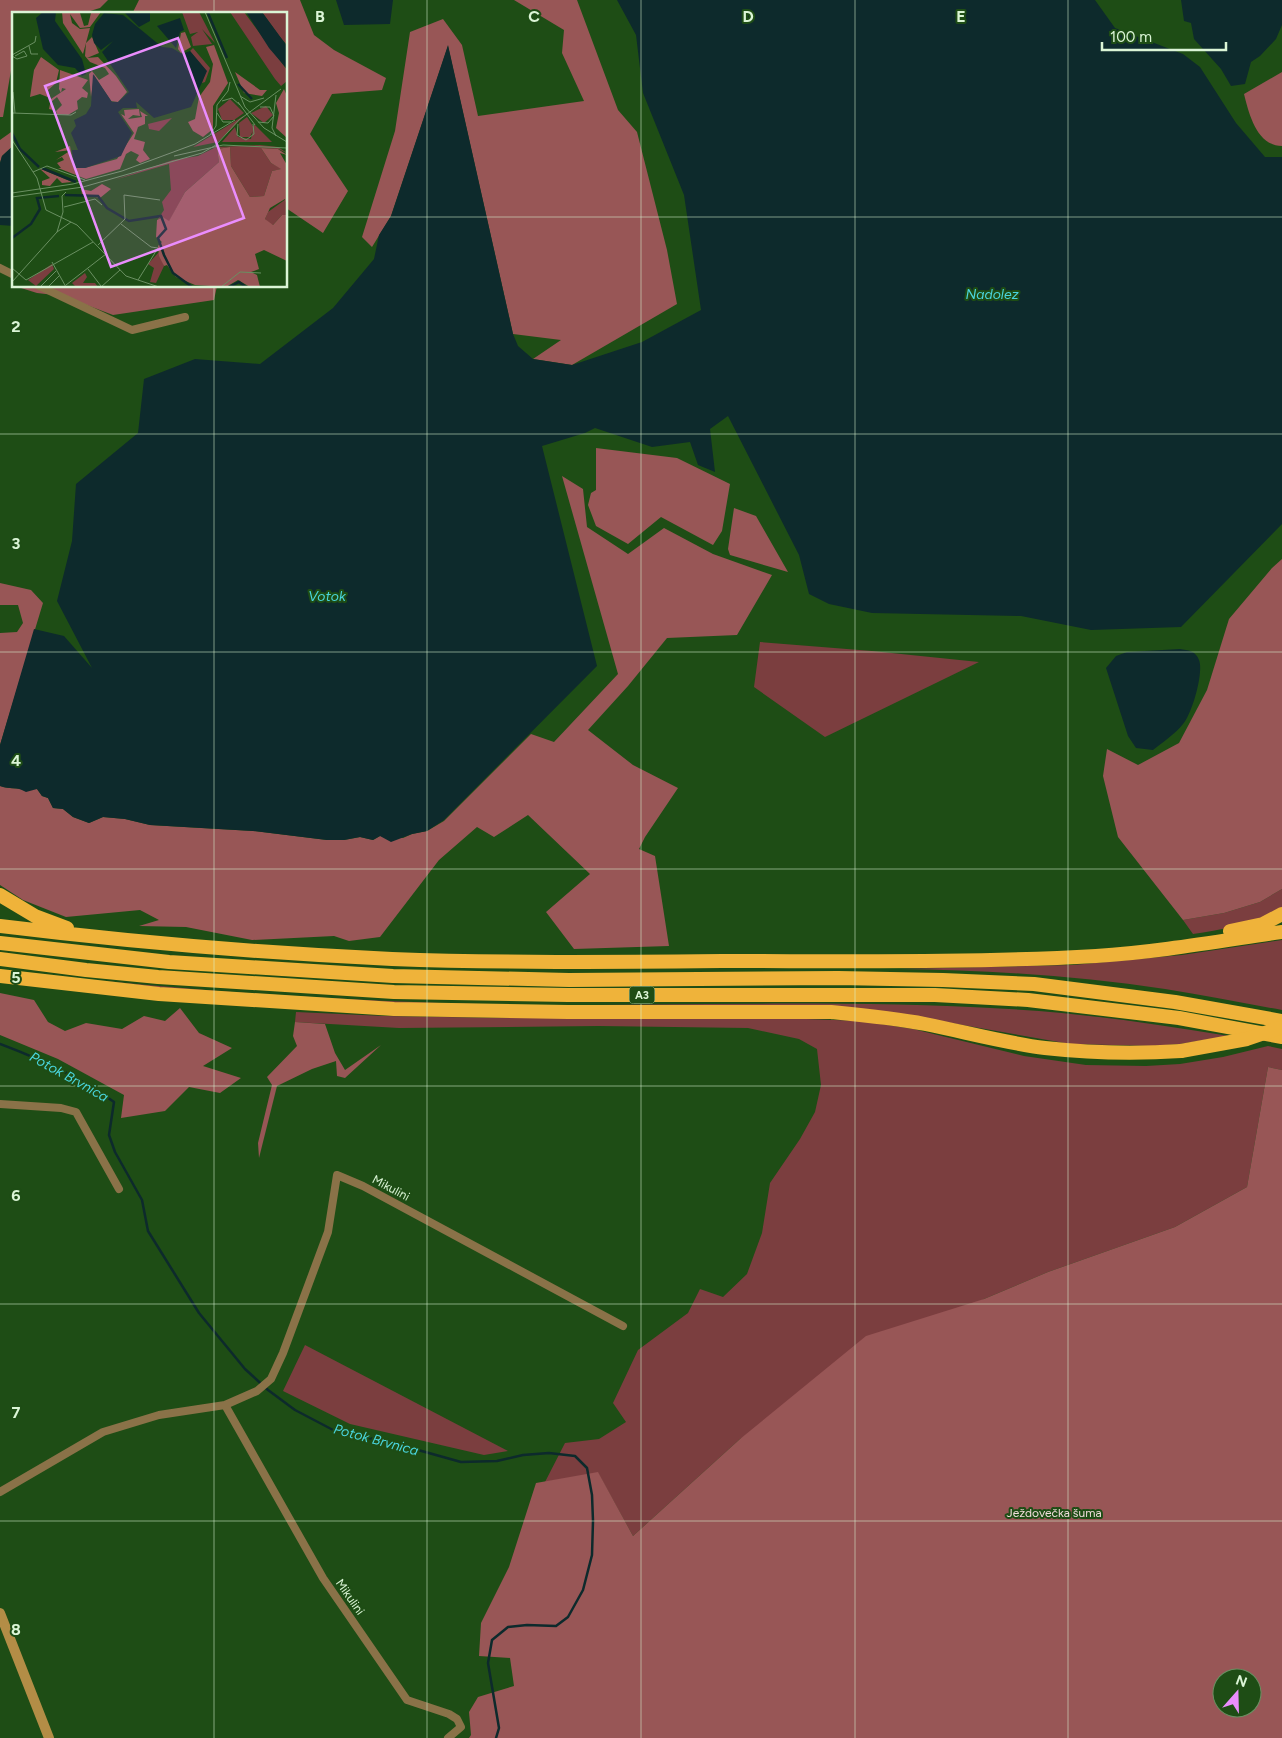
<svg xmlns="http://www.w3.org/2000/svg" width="1282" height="1738" font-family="Figtree,sans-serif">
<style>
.green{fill:#7b3e3f}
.forest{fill:#985656;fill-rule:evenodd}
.water{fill:#0d2a2c}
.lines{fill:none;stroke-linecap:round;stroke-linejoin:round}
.stream{stroke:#0d2a2c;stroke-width:2.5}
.minor{stroke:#8a7248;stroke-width:8}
.secondary{stroke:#b38d46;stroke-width:10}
.motorway{stroke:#efb33a;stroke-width:14}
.motorway-bridge{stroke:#efb33a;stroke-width:14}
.grid{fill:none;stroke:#dbf5d6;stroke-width:1;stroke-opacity:0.55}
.labels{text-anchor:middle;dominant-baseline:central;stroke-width:4;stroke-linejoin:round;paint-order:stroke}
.shield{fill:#1e4d15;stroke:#a2c39c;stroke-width:1}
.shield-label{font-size:11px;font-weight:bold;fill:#dbf5d6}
.street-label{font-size:12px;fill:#dbf5d6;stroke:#1e4d15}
.park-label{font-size:12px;fill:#f1dcdb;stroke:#1e4d15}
.water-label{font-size:14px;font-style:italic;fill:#4ad5dd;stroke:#1e4d15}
.inset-river{fill:none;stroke:#0d2a2c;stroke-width:2.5}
.inset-road{fill:none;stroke:#6a9062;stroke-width:1}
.view{fill:#ea8dfd;fill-opacity:0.15;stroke:#ea8dfd;stroke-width:2.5}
.inset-edge{fill:none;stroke:#dbf5d6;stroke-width:2.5}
.grid-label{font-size:16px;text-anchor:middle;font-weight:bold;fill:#dbf5d6;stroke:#1e4d15;stroke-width:4;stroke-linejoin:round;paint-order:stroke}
</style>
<rect width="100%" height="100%" fill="#1e4d15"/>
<path class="green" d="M760,642L872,651L979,662L825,737L754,687Z
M1282,889V907C1255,924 1224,929 1193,934L1183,920L1224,913L1260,902Z
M1282,940V1010C1243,1003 1204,995 1165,989C1077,976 988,970 899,969L1073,965L1182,955Z
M104,981C249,995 394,1004 539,1005C696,1005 853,1000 1009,1009C1083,1013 1156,1024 1229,1036L1180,1044L1153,1046L1070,1044L900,1014L397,1004L190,991Z
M296,1012L384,1016L505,1018H779L862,1021L913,1029L1024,1056L1086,1065L1146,1066L1180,1064L1223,1057L1268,1046L1282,1049V1070L1268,1067L1247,1187L1175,1227L1048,1272L984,1299L740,1439L633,1536L598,1473L545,1482L565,1443L599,1439L626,1422L613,1403L638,1350L688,1313L700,1289L723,1297L747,1274L762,1233L770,1183L800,1139L815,1112L821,1085L817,1049L799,1039L748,1028L599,1026L399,1028L295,1022Z
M305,1345L508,1451L484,1455L350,1424L283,1391Z"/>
<path class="forest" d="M0,0H108L100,8L80,14H14V53L3,117H0Z
M139,0H300L314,35L334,50L386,78L382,90L332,94L310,134L348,191L323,233L286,208V14H132Z
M514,0H577L618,110L637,132L667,250L677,304L572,365L533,359L561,340L513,334L448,46L391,216L372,247L362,237L395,131L410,32L443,19L462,45L478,116L584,101L562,53L564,30Z
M1282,72V146C1257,146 1249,114 1244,94Z
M14,130V145L2,156L0,163V140Z
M20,286H217L214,300L113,315L63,296L37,293L21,288Z
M596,448L677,458L730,484L722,531L713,545L661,517L628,544L596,526L588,505L591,493L596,490Z
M562,476L583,489L587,527L628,554L664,528L713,554L772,575L737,635L667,638L628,686L588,730L633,765L678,788L645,837L639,849L655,856L669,946L574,949L546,912L590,874L528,815L494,837L477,827L439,860L380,937L349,941L334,936L252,940L186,927L139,926L159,920L140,910L66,917L23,900L0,885V786C11,790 24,788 37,789L42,796L48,798L53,808L63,809L73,817L89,823L103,817L125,819L150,825L253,831L327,840H344L360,837L373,840L380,836L403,838L412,834L427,831L444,821L531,734L554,742L618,674Z
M734,508L756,516L788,572L730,555L728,549Z
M1282,559V889L1260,902L1224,913L1183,920L1118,837L1103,776L1107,749L1138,765L1179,743L1207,690L1229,619L1272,568Z
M0,583L31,590L43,603L0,745V633L17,632L23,623L18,605H0Z
M0,993L34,1000L48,1022L65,1031L86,1023L122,1029L144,1016L165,1021L180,1008L199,1033L232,1048L203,1066L241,1078L220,1093L189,1087L165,1111L121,1118L124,1095L58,1059L0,1035Z
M295,1022L325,1024L335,1053L345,1070L381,1045L345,1078L337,1076L336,1061L312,1069L277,1086L259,1158L258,1143L272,1085L267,1077L297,1046L293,1036Z
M1268,1067L1282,1070V1738H469L471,1735L469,1712L478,1697L514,1686L510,1658L479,1656L481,1623L509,1567L536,1483L598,1472L633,1536L740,1439L866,1336L984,1299L1048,1272L1175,1227L1247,1187ZM1222,1678H1252V1708H1222Z"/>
<path class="water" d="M336,0H393L390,24L344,25Z
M617,0H1095L1115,28L1183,54L1200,67L1236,123L1265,157H1282V524L1181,627L1091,630L1021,616L872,613L829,604L809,594L799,555L728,416L710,429L715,472L698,465L690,442L652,447L595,428L585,433L542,446L597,666L444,820L427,831L412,834L391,842L380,836L373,840L360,837L344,840H327L253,831L150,825L125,819L103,817L89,823L73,817L63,809L53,808L48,798L42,796L37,789L26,792C16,786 11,790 0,786V745L34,629L64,636L92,668L57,601L72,541L76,484L138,433L144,379L195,359L260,364L333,308L374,259L379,235L391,216L448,45L513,334L518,346L533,359L572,365L642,342L701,310L684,195L643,93L636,35Z
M1181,0H1282V25L1276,39L1260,56L1251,62L1245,84L1231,86L1221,69L1194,39L1191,23L1184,21Z
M14,145V226L0,225V163L2,156Z
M1180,649C1188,650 1196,651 1199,660C1204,672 1192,714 1183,724C1175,734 1163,742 1153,750L1136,748L1128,736L1106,668L1116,656L1127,652Z"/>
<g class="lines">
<path class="stream" d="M0,1044C40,1059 80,1077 114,1102L109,1135L115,1152L142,1200L148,1231L199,1313L245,1369L268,1390L295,1410L335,1431L393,1443L461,1462L497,1461L523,1455L549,1453L575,1456L587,1468L592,1495L593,1521L592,1555L583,1590L568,1617L556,1626L527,1625L508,1627L492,1640L488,1663L499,1728L496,1738"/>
<path class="minor" d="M0,268L14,275
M39,286L132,330L185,317
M0,1104L61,1108L76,1112L119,1189
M225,1405L323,1578L407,1700L449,1714L457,1719L461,1727L448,1738
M0,1492L103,1432L159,1415L225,1405L257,1391L271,1379L283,1353L328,1232L337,1175L363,1186L623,1326"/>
<path class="secondary" d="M0,1613L49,1738"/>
<path class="motorway" d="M0,895L35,916L67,928
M0,926C130,942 261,953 392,959C502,963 612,962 722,961C846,961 972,963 1096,956C1158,952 1220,941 1282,932
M1230,931L1263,924L1282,914
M0,943L169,962L393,976L569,980L838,978L943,980L1034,984L1175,1002L1282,1021
M0,959L86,970L158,977L394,992L568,995H935L1028,1000L1179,1018L1282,1037
M0,976L159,994L394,1009L568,1012H831C862,1015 894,1018 925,1024C965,1032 1005,1043 1045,1048C1090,1053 1135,1054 1181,1051"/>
<path class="motorway-bridge" d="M1181,1051L1247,1039L1282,1027"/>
</g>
<path class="grid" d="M214,0V14M427,0V1738M641,0V1738M855,0V1738M1068,0V1738M0,217H14M286,217H1282M214,286V1738M0,434H1282M0,652H1282M0,869H1282M0,1086H1282M0,1304H1282M0,1521H1282"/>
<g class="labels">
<rect class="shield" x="629.5" y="986.5" width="25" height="17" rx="4"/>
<g class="shield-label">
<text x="642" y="995">A3</text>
</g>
<g class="street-label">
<text transform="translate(391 1188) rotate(28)">Mikulini</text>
<text transform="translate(350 1597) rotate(55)">Mikulini</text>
</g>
<g class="park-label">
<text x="1054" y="1513">Ježdovečka šuma</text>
</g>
<g class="water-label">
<text x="992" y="294">Nadolez</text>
<text x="327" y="596">Votok</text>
<text transform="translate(69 1077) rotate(29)">Potok Brvnica</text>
<text transform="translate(376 1440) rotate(15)">Potok Brvnica</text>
</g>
</g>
<g transform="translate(12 12)">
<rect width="275" height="275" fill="#1e4d15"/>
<path d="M170,0H187L203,31L190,17L200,32L181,34L179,25L186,20L178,22ZM218,0H232L275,58V69L269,74L263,67ZM250,0H275V33L268,25ZM181,36L198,56L193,70L190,71L194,59L178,39ZM218,87L232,101L222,108H210L206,97ZM254,94L261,103L252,111L239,101ZM233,103L206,130L181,135ZM235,105L242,116L238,125H228L227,111ZM160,106L147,119L137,117L136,112ZM242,112L260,130H210L223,115L226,125L239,127ZM248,133L266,135L275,141L266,137L249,136L259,151L270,157L260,159L252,184L238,185L219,154L218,135L205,137L207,150L173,180L157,210L151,205L146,207L152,198L150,190L159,178L157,152L102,168L161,148L186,144L204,135ZM274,187L275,203H270L261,213L257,212L253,207L256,200ZM147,240L152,254L144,271L138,270L142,256L136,252ZM40,252L42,257L24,274L16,268ZM73,261L75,265L71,271H83L86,275H64L60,271Z" fill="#7b3e3f"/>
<path d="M50,0L68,1L72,14L76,13L79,1L89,0L78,15L68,16L58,2L60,11L68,17L78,16L71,42L51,11ZM173,20L179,35L169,41L166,37L169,21ZM80,25L87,41L75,46L86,45L104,64L115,80L106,90L99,89L82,63L79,85L77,62L80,59L87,68L97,62L93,56L78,50L73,44L74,31ZM202,33L216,71L201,94V117L191,125L181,119L176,110L183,107L187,85L198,70L201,52L194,35ZM29,45L47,58L44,71L36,78L38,86L28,82L18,85L22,58ZM48,58L76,68L70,76L76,81L75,86L70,85L65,89L66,97L56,103L45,102L44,99L50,93L45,85L39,90L41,98L37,97L39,87L54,77L50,76L49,81L47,77ZM223,60L248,78H255L250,84L232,81ZM272,77L275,84V126L264,116L267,101L264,91ZM127,97L128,104L121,103L116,107L130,105L128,99L136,104H133V112L126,115L122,127L133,130L131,138L138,147L128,151L124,148L127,143L119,139L114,142L108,157L74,167L46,156H49L45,151L52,148L50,145L44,148L59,138L43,140L58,134L61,152L65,155L73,156L105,147L122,121L109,102L113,104L112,98ZM218,135L219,154L238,185L252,184L260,159L269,157L259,151L249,136L266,137L275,143L268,141L275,153V194L273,187L258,196L253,207L261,213L270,203H275V249L252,238L243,242L247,257L239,260L245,263L248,275H238L226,268L214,275L183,273L164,265L155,253L152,254L147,244L146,234L150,230L144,225L145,208L151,205L157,209L173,180L207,150L205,137ZM28,157H29L60,170L50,171L45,166L38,174L30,173V169L38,166ZM90,172L99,177L88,186L70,182L69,177L79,179Z" fill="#985656"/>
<path d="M31,0H44L43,9L70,47L74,62L70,64L63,56L46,53L31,37L24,6ZM112,0H138V9L127,15ZM234,0H250L275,34V57L257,36ZM92,1L111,3L150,35L160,36L170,42L178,39L195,59L179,95L142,106L124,90L125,96H111L106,100L120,121L109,144L73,156H62L60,138H66L59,121L64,114L62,108L74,102L79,94L81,62L100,90H106L117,80L90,40L101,29L89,38L82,31L80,23L83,12ZM168,6L172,18L168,20L164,36L145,14Z" fill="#0d2a2c"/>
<path class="inset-river" d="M196,1L215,46M226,72L240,87M0,121L8,137L27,155M30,156L64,170M53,183L86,184L95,196L117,209L149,204L154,217L146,226L152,243L161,261L180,275M0,226L19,212L28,197L25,186L47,184M217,275L227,270L234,275"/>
<path class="inset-road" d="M193,0L233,95L252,116L275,130M17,34L19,42H26M0,43L23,30L24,24M0,44L5,47L15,44L12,39L3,44M1,80L3,101M264,83L260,116L264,124M228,84L238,90L252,86M210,89L220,86L228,93M226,90L243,113M0,101L59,103L64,100M205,101L211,110H219M246,110L256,111L262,104L258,95H248M226,112L225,123L234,128L242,122L241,112M198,123L204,114L205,93L216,79L218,70M0,128L25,166L34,198L65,213L114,264L147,275M162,144L211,133L275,136M35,154L73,168M21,160L35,154M0,181L61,172L110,159L183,132L223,108M0,185L71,175L190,141L204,133L227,108L269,77M52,195L83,187L90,193M51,200L50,184L54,180M109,212L139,235L146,236L126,268M45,220L59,210M86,233L113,207L112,183L148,188M40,250L54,275M0,256L14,268L81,230M76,257L89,274M0,270L45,220L51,200M54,273L94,242M28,275L44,259M36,275L47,264M89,275L108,258M209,275L228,260L249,261"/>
<path class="view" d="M166,26L232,206L99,255L33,74Z"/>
<rect width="275" height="275" class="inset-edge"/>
</g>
<g class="grid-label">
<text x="320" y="22">B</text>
<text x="534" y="22">C</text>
<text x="748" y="22">D</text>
<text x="961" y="22">E</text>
<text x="16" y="332">2</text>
<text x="16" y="549">3</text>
<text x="16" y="766">4</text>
<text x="16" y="983">5</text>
<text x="16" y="1201">6</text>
<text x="16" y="1418">7</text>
<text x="16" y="1635">8</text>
</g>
<g transform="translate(1237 1693) rotate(20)"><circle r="24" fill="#1e4d15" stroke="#6a9062"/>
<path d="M0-4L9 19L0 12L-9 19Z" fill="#ea8dfd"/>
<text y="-8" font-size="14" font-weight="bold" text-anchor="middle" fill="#dbf5d6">N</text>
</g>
<path d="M1102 42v8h124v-8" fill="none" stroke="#dbf5d6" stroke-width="2.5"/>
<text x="1110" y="42" font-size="15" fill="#dbf5d6" stroke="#1e4d15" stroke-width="4" paint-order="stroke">100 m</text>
</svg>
